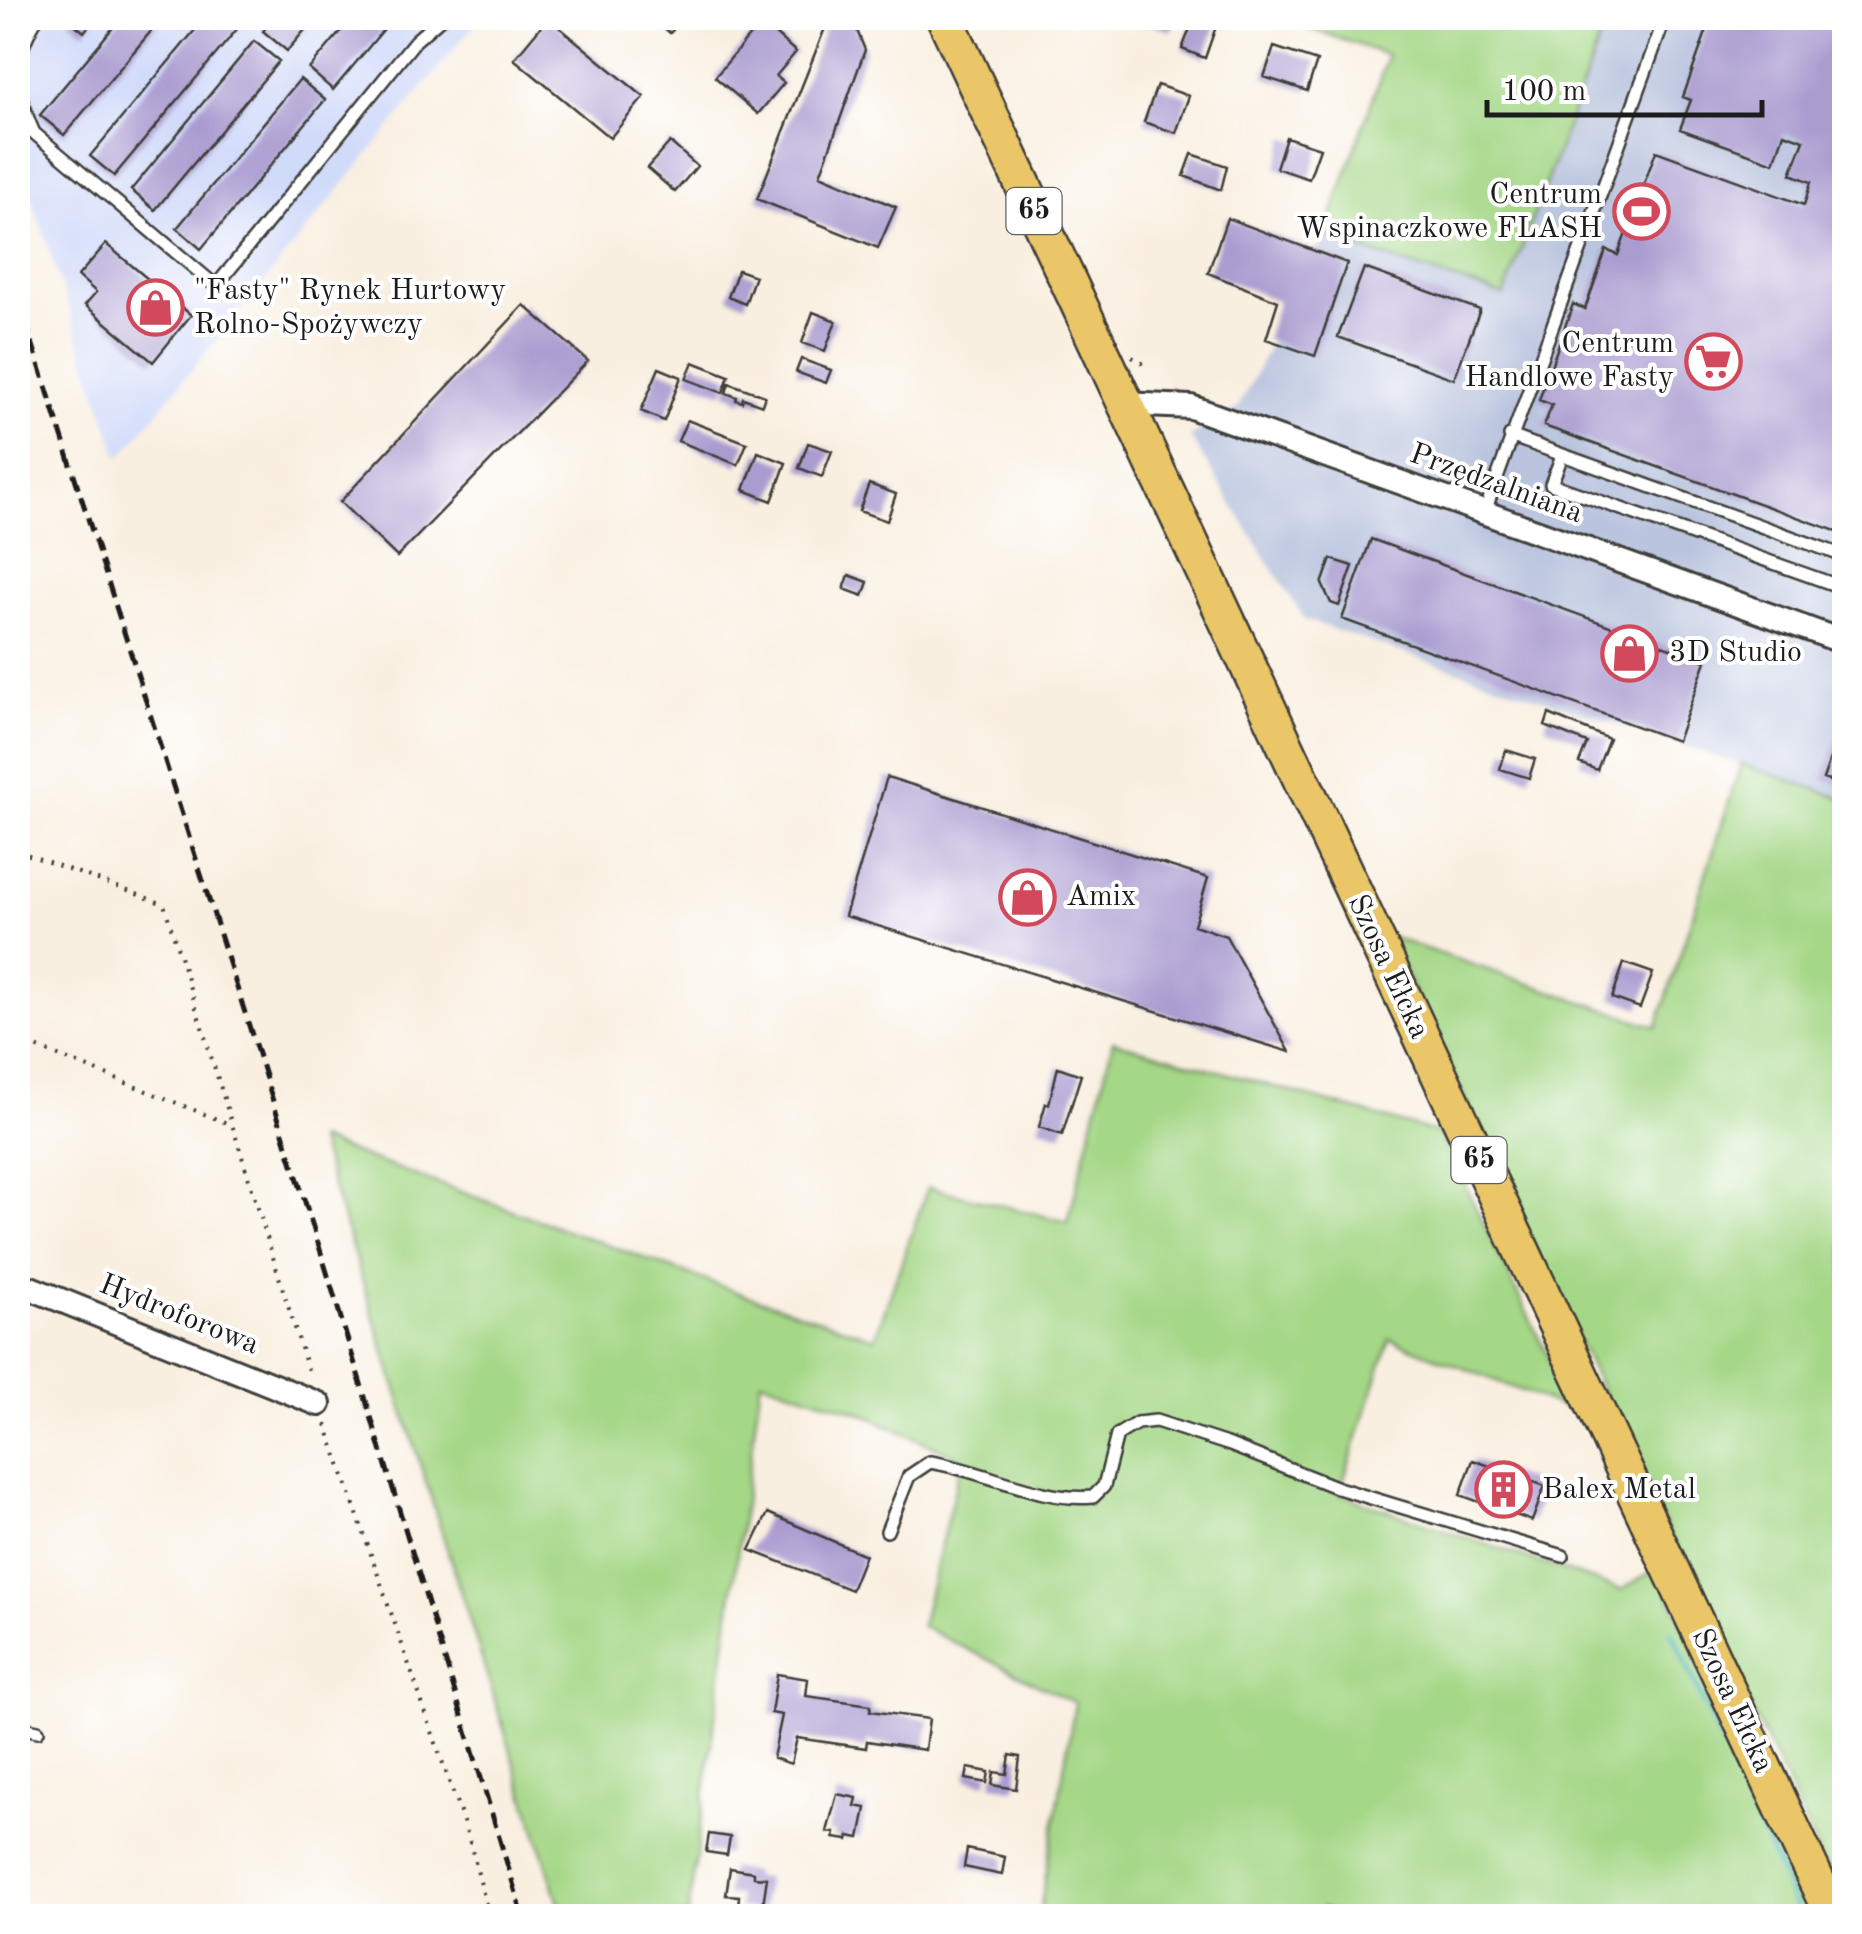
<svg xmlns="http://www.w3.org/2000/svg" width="1862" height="1934" font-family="'Old Standard TT',serif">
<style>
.built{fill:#d0daf9}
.industrial{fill:#bac4de}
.green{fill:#a4d786;stroke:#607a51;stroke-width:2.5}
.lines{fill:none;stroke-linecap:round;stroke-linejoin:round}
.stream{stroke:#44b3bd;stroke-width:5}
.building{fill:#ab9cd0}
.service-casing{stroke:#3d3c39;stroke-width:16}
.minor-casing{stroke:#3d3c39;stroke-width:28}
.primary-casing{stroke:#3d3c39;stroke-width:40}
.path{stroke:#3d3c39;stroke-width:4;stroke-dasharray:2.5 8;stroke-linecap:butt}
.service{stroke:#fff;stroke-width:11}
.minor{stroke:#fff;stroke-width:22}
.primary{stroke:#eac669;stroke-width:35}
.rail{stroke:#1c1c1c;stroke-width:5;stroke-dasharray:15 8;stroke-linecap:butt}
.labels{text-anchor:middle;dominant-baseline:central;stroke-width:8;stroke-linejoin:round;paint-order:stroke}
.shield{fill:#fff;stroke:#606060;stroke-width:2.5}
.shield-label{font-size:28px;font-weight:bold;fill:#1c1c1c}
.poi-label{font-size:30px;fill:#1c1c1c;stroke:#fff;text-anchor:start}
.street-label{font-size:30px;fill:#1c1c1c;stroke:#fff}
</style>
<rect width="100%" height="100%" fill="#fff"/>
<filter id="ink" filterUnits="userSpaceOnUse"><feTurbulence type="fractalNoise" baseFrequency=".01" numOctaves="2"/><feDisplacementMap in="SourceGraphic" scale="20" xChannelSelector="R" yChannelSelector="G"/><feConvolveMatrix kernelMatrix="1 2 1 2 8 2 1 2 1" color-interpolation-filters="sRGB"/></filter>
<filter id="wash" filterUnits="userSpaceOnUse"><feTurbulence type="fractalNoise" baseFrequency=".0048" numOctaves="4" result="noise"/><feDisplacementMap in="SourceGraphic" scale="40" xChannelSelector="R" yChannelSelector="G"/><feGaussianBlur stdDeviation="2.25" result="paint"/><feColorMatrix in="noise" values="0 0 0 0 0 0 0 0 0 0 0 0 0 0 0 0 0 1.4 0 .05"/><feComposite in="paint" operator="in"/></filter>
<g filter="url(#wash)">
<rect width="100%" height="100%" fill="#f9efe0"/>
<path class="built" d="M18,18H480L119,459L18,157Z"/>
<path class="industrial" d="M1607,18H1844V799L1305,620L1190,437L1238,408L1324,237L1504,295Z"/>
<path class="green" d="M1302,18H1607L1504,296L1324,237L1388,55L1299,25Z
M1741,764L1844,799V1906L1388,936L1657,1027Z
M1113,1041L1440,1134L1575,1412L1390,1339L1339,1494L1621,1590L1658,1568L1813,1916H1346L1322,1908L1318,1916H1039L1075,1703L921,1626L962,1459L859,1412L761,1380L688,1916H563L318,1140L748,1296L875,1338L928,1187L1068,1222Z"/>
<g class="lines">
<path class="stream" d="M1672,1632L1800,1916"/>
</g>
<g id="blocks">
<path class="building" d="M67,18H95L84,32Z
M121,18H162L64,135L40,115Z
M205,18H226L238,28L114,176L90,156Z
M274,18H315L287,51L263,31Z
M352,18H393L333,90L309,69Z
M548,18L644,97L610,138L514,59Z
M652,18H684L670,33Z
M829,18H852L865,50L820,175L896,207L878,248L757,199Z
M1144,18H1175L1171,31L1143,22Z
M1194,18H1219L1205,58L1182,49Z
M1711,18H1844V534L1544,426L1552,405L1539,400L1573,304L1585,309L1606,250L1618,255L1656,151L1804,205L1811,182L1791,174L1804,140L1784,133L1774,163L1680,129L1691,100L1683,97Z
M761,22L796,52L776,76L784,83L758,114L715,77Z
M254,41L279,61L155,210L131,190Z
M1274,47L1317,61L1307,91L1264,77Z
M300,79L325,100L201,249L177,228Z
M1157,85L1189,96L1176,133L1144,122Z
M1286,137L1320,148L1309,179L1276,168Z
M670,142L697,166L675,192L647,168Z
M1192,154L1227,166L1221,190L1184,176Z
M1227,218L1347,263L1315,356L1266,339L1278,301L1208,273Z
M106,244L191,315L153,362L85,305L96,292L78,276Z
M1364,268L1480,310L1454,379L1338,337Z
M738,270L755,276L745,304L728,297Z
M524,305L588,361L397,557L340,502Z
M813,312L836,321L825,351L802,343Z
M801,359L831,370L826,383L796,372Z
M693,362L729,376L723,393L686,379Z
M659,368L681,377L664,421L641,411Z
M729,383L765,396L762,405L743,398L742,402L736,400L737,397L726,393Z
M687,420L747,443L738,465L678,441Z
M808,443L832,451L822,477L799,468Z
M758,452L786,463L772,501L744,490Z
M869,484L896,494L887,521L859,511Z
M1371,539L1706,661L1677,741L1342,619Z
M1331,559L1353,566L1339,606L1331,603L1322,584Z
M849,575L868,582L863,596L844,589Z
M1549,714L1609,739L1597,770L1579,763L1587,743L1545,726Z
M1844,718V786L1823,779Z
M1506,750L1535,759L1529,778L1500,769Z
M887,777L1208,878L1194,925L1226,936L1290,1052L845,916Z
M1624,963L1653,973L1640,1008L1612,998Z
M1058,1067L1081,1075L1062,1135L1039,1127L1046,1103L1049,1104Z
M1473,1460L1545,1486L1532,1521L1460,1495Z
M768,1513L865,1555L851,1590L750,1550Z
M777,1674L808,1679L806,1696L871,1705L870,1711L929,1719L925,1750L867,1741L866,1748L797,1738L791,1764L773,1758L782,1715L771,1713Z
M1010,1755L1020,1757L1016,1789L992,1785L994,1772L1007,1774Z
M968,1768L989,1772L987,1783L966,1779Z
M837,1794L857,1798L855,1806L866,1808L860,1838L849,1836L848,1840L834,1838L835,1833L827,1832Z
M709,1834L730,1837L727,1855L706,1852Z
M967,1849L1005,1857L1002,1875L964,1867Z
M730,1868L754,1872V1877L767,1878L762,1911L738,1908L739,1896L726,1895Z"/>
</g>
</g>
<g filter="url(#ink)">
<use href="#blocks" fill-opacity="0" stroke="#3d3c39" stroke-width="2.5"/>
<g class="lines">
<defs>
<path id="service" d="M37,18C11,58 15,91 34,133L216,286L415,41L441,18
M1510,436L1844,556
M1562,456L1551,484L1844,588
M1485,511L1665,18
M887,1531L909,1476L930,1462C984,1470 1039,1502 1093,1497L1104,1486L1117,1435L1137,1423L1156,1421L1230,1445L1338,1488L1563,1556
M18,1727L38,1731"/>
<path id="minor" d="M1123,404L1191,407L1844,642
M18,1283L319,1404"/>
<path id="primary" d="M945,18L1833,1916"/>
</defs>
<use href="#service" class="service-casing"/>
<use href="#minor" class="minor-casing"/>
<use href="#primary" class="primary-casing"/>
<path class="path" d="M1132,357L1146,365
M18,851L164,904L310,1377
M18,1040L232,1125
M326,1424L469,1839L489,1916"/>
<use href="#service" class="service"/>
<use href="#minor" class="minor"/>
<use href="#primary" class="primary"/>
<path class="rail" d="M18,298L319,1246L523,1916"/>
</g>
</g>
<defs>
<symbol id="stadium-ring" viewBox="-11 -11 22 22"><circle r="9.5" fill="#fff" stroke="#d1495b" stroke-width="1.5"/><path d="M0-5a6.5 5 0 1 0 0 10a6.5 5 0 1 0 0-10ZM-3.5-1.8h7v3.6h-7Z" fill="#d1495b"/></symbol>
<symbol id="shop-ring" viewBox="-11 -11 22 22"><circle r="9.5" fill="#fff" stroke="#d1495b" stroke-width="1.5"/><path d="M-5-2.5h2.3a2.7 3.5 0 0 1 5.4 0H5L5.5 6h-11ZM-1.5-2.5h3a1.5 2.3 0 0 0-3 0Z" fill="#d1495b"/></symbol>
<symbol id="supermarket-ring" viewBox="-11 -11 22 22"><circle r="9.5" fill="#fff" stroke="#d1495b" stroke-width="1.5"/><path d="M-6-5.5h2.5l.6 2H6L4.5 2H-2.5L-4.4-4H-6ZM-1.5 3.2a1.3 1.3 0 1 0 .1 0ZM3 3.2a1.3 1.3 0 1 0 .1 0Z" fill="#d1495b"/></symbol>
<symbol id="building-ring" viewBox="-11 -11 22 22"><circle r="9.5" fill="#fff" stroke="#d1495b" stroke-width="1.5"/><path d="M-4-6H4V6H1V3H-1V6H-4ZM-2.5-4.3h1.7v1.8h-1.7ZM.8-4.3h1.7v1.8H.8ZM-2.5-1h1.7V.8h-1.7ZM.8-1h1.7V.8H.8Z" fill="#d1495b"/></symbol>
</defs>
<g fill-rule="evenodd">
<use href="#stadium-ring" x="1610" y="180" width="63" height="63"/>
<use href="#shop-ring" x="124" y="276" width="63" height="63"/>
<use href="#supermarket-ring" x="1682" y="330" width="63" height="63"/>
<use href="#shop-ring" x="1598" y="622" width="63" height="63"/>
<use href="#shop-ring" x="996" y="866" width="63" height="63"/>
<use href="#building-ring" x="1472" y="1458" width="63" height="63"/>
</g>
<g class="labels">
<g class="shield">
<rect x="1006.5" y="188" width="55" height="46" rx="8"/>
<rect x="1451.5" y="1137" width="55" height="46" rx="8"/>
</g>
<g class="shield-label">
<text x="1034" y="211">65</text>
<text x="1479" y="1160">65</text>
</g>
<g class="poi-label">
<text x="1602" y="195" text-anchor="end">Centrum<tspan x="1602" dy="34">Wspinaczkowe FLASH</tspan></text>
<text x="194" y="291">"Fasty" Rynek Hurtowy<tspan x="194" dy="34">Rolno-Spożywczy</tspan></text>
<text x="1674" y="344" text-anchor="end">Centrum<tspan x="1674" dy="34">Handlowe Fasty</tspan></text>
<text x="1669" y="653">3D Studio</text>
<text x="1066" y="897">Amix</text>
<text x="1542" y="1490">Balex Metal</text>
</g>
<g class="street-label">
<text transform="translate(1496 484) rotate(20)">Przędzalniana</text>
<text transform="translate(1388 967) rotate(65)">Szosa Ełcka</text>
<text transform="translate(179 1315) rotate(22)">Hydroforowa</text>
<text transform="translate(1732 1701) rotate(65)">Szosa Ełcka</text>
</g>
</g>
<rect width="1862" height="1934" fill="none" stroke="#fff" stroke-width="60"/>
<path d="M1487 100v15h275v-15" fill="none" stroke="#1c1c1c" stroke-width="5"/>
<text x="1502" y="100" font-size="30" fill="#1c1c1c" stroke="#ffffff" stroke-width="8" paint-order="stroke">100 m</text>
</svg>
